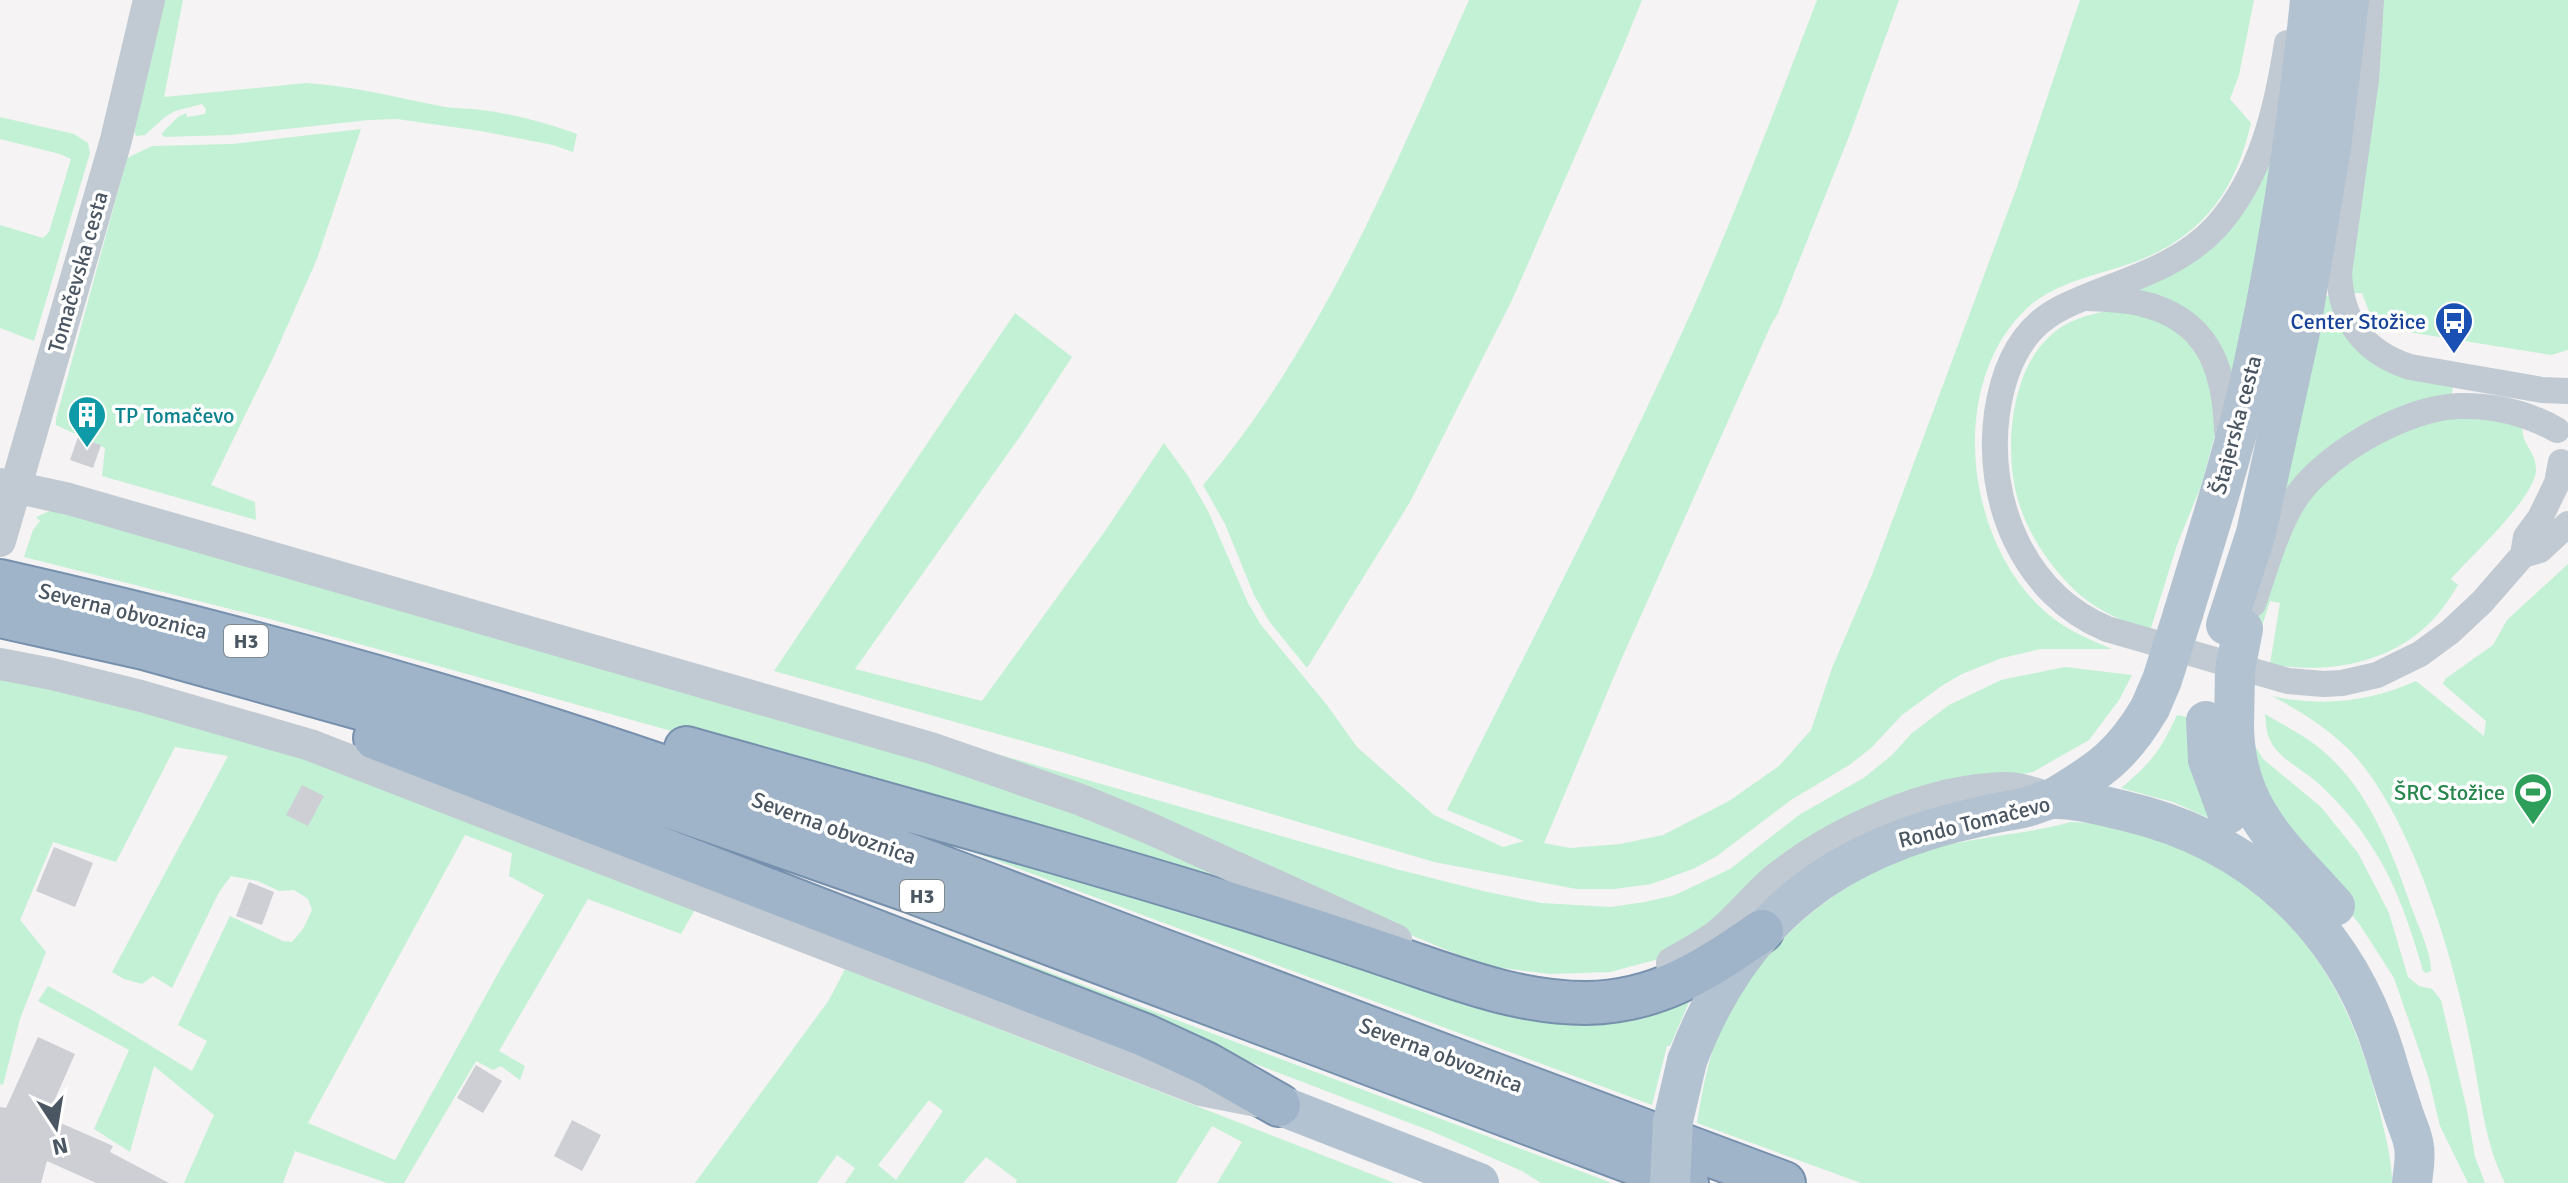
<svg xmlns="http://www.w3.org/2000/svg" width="2568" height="1183" font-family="Signika,sans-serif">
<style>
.green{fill:#c3f1d5;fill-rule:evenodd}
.building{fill:#cdcfd5}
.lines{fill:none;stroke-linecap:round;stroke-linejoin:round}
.trunk-casing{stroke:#7690ad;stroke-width:46}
.minor{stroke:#c1cad2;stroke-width:26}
.tertiary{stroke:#c1cad2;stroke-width:32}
.primary{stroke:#b3c2d1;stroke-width:40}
.trunk{stroke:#9fb4c9;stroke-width:42}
.primary-bridge{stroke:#b3c2d1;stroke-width:40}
.labels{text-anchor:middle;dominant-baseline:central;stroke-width:7;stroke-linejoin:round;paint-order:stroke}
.shield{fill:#fff;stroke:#808990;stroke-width:2}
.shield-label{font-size:20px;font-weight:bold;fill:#4a5661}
.street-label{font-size:22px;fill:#4a5661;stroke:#fff}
.transit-label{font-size:22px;fill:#164399;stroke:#fff;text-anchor:end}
.culture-label{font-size:22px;fill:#0d838f;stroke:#fff;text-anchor:start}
.leisure-label{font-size:22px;fill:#27864d;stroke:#fff;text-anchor:end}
</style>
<rect width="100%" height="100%" fill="#f5f3f3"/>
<path class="green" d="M163,0H183L164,97L306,83C353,86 399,98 445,107C457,109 470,108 482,110C514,114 547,123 577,134L573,152L553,145L481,131L397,119L369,120L231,135L165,137L161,134L178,117L186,113L187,117L205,114L206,109L202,104L175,111L165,117L145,135L136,136L133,126Z
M1469,0H1642L1623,47L1512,300L1410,502L1307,668L1269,621L1254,595L1225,524L1203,485C1323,344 1394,167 1469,0Z
M1817,0H1899L1850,134L1778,313L1771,325L1621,660L1544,843L1570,848L1620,844L1663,835L1729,801L1779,766L1811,730L1832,668L1872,575L2017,187L2080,0H2254L2239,75L2230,99L2251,123C2234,198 2195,244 2120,267C2088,277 2052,285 2026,309C1948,384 1965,534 2039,606C2060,627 2085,638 2112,649H2040L2002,658L1962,674L1943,685L1902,715L1872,747L1851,764L1791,800L1717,856L1695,868L1671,877L1651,884L1615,889H1576L1434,862L1062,752L774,671L1015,313L1072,357L1021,435L855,669L982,701L1105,531L1164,443L1188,476L1208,511L1248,603L1261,625L1327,705L1357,747L1434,815L1503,847L1524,841L1447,810C1531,642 1618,475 1695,304C1739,204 1778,102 1817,0Z
M2380,0H2568V350L2551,355L2389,329L2371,317L2362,293H2349Z
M0,117L74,134L88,143L90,153L34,341L0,328V225L43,238L49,232L71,159L60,154L0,139Z
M361,129L317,259L273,358L211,485L255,502L256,520L102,476L105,448L56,425V419L127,158L152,146L232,144Z
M2272,149L2238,383L2133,288L2157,279Z
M2322,296H2331L2335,311L2453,387L2451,398L2273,509Z
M2114,310H2130L2178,330L2207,363L2217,428L2201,486L2177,545L2150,631C2116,619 2087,606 2063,578C2043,556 2026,528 2018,500C2004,452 2010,374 2048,338C2066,320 2089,314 2114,310Z
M2446,417L2523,423C2523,427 2522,431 2523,435C2526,448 2536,453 2536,470C2535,498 2471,556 2451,579L2458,585C2448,601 2438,617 2423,629C2382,665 2323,674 2270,664L2280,603L2270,601L2260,633L2254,632L2269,577L2312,492L2379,439Z
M52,510L1009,786L1286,902L266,618L24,557L33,530L40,521L36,517Z
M2568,564V1183H2505C2483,1140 2480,1088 2470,1042C2453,955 2413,822 2355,756C2331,730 2302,712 2272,696C2321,707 2370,702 2416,681L2484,736L2486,721L2443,684L2445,679L2493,645L2507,620Z
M2065,667L2132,675L2119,700L2089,740L2033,772L1928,794L1663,958L1610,972L1550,974L1485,966L935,736L1396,869L1483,891L1541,903L1611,907L1645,902L1675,895L1730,869L1799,815L1865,777L1892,755L1912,733L1949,705L2001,680Z
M16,679L300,754L697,906L681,934L588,899L499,1051L525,1066L520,1080L501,1066L493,1070L476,1061L404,1183H387L295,1151L283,1183H184L214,1115L154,1066L130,1152L94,1129L129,1050L38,1001L48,986L92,1010L192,1071L207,1041L178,1025L230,916L283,941L292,942L303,929L312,910L308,899L294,890L279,891L258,881L231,876L219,892L172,988L153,976L142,984L124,979L112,972L228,756L175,747L116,862L53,842L20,920L46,952L20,1019L3,1085L0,1084V680ZM465,835L512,853L509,876L544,895L501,968L395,1160L308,1123Z
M2265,714C2281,724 2298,732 2313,743C2366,782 2390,846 2411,906C2418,926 2431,951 2431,971L2426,973L2423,971C2409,922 2394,877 2364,835C2352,817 2335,799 2319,784C2304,770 2277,758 2269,738C2266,731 2266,722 2265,714Z
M2177,715L2196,719L2220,823L2173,802L2121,788C2151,763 2161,750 2177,715Z
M2247,733L2263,759L2321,807L2358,853L2389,913L2408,977L2419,986L2432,989L2441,1000L2467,1110L2475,1157L2485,1183H2468L2440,1126L2428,1076L2394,978L2360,925L2277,822Z
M2071,822C2101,822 2132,832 2160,841C2285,884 2348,981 2378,1105C2384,1131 2392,1157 2392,1183H1861L1697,1123C1702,1092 1708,1058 1721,1029C1761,942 1838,879 1928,850C1975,836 2024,835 2071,822Z
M896,823L1478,996L1693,993L1670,1046H1667L1652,1105Z
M662,829L768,867L1612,1183H1541L1522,1171L1436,1133L1107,1007Z
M845,969L1394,1183H1217L1242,1142L1212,1126L1176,1183H1016L1017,1180L986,1157L963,1183H845L855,1168L837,1155L817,1183H695L829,1000ZM929,1100L943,1111L896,1180L878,1165Z"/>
<path class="building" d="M78,437L101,445L93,468L70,460Z
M302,785L324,796L308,826L286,815Z
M54,847L93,863L75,907L36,891Z
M249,882L274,892L262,925L236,916Z
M38,1037L75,1054L47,1117L113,1146L110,1152L169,1183H96L47,1161L41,1183H0V1107L6,1108Z
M476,1065L502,1081L483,1113L457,1098Z
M572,1120L601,1135L582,1171L554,1156Z"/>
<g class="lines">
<defs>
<path id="trunk" d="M0,581C185,623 368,671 549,729C759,796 965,876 1172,954C1376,1030 1580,1107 1784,1183
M0,616L144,648L406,721L582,776L910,891L1687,1183
M375,738L1144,1035L1207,1064L1279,1105
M686,748C874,801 1063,852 1250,910C1300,926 1349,942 1399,959C1461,980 1520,1003 1586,1003C1658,1002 1705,970 1762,931"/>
</defs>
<use href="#trunk" class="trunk-casing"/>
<path class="minor" d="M2371,0L2366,80L2339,273C2341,322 2364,352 2410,367L2542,390L2568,391
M2287,43C2277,109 2261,177 2216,227C2182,264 2133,278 2088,296C2071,303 2054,310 2040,322C2013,345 2002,379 1997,413C1985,500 2023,594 2107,629L2288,681L2324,684L2342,683L2377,675L2420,654L2450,632L2482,602L2523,555L2526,537L2540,518L2557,483L2561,462
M2089,298C2106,299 2123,299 2139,303C2208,318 2225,368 2227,431
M2523,555L2540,550L2568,524
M2253,604C2265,570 2275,532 2293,502C2321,456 2404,408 2458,406C2493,405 2527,413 2557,430"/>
<path class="tertiary" d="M0,484L69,499L931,748L1081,800L1149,828L1396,940
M0,541L116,140L149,0
M0,664L52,674L141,696L310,745L1201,1090L1257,1101
M1672,963C1686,955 1701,947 1714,938C1737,921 1754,897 1776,879C1834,832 1929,789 2005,788C2021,788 2037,794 2052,799"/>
<path class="primary" d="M2183,614C2208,531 2236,447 2254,362C2280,243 2298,121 2310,0
M2226,625L2256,533L2300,332L2331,148L2349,0
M2206,721L2208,760L2228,814
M2234,728C2236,812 2284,848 2335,906
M2052,799C2099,771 2122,756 2150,708
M1687,1061C1741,917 1835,847 1983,816C1999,812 2015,810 2030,806C2038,804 2046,799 2054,799C2076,798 2103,806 2125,811C2254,841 2346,928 2385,1055C2391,1076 2398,1097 2405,1118C2408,1127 2413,1137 2414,1147C2416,1158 2413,1172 2412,1183
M1279,1105L1479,1183"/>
<use href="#trunk" class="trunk"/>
<path class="primary-bridge" d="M2150,708L2162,680L2183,614
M2234,728L2235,670L2243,629
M1670,1183L1673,1121L1687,1061"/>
</g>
<defs>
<symbol id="bus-pin" viewBox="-11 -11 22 30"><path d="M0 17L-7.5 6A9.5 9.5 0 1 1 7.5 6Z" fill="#1a4fb4" stroke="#fff"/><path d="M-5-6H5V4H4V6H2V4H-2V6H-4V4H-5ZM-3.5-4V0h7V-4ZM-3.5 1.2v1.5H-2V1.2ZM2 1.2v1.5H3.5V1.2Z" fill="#fff"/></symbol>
<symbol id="building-pin" viewBox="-11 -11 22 30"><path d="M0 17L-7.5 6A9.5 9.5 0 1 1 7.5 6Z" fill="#0f9aa8" stroke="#fff"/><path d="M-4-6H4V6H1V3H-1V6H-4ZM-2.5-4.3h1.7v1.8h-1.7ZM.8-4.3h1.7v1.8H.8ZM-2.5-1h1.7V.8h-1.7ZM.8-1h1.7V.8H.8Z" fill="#fff"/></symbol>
<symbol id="stadium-pin" viewBox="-11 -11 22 30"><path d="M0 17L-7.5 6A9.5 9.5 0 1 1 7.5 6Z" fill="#2e9e5b" stroke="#fff"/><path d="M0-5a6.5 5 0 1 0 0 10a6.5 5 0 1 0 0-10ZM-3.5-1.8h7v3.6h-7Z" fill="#fff"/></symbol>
</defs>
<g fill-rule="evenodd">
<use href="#bus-pin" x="2432" y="299" width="44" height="60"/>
<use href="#building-pin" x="65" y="393" width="44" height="60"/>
<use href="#stadium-pin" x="2511" y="770" width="44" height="60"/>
</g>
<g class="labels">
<g class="shield">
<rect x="224" y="625" width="44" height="32" rx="6"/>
<rect x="900" y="880" width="44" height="32" rx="6"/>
</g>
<g class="shield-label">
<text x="246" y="641">H3</text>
<text x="922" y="896">H3</text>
</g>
<g class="street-label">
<text transform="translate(78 272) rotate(-74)">Tomačevska cesta</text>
<text transform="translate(2236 425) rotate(-75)">Štajerska cesta</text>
<text transform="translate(123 611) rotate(14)">Severna obvoznica</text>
<text transform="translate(1974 822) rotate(-14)">Rondo Tomačevo</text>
<text transform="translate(834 828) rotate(20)">Severna obvoznica</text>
<text transform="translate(1441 1055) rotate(21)">Severna obvoznica</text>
</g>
<g class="transit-label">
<text x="2426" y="321">Center Stožice</text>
</g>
<g class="culture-label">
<text x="115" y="415">TP Tomačevo</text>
</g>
<g class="leisure-label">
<text x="2505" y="792">ŠRC Stožice</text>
</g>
</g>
<g transform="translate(56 1127) rotate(168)" stroke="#ffffff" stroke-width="6" paint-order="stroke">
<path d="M0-6L14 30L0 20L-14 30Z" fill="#4a5661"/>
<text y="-12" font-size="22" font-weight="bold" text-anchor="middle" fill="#4a5661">N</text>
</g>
</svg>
